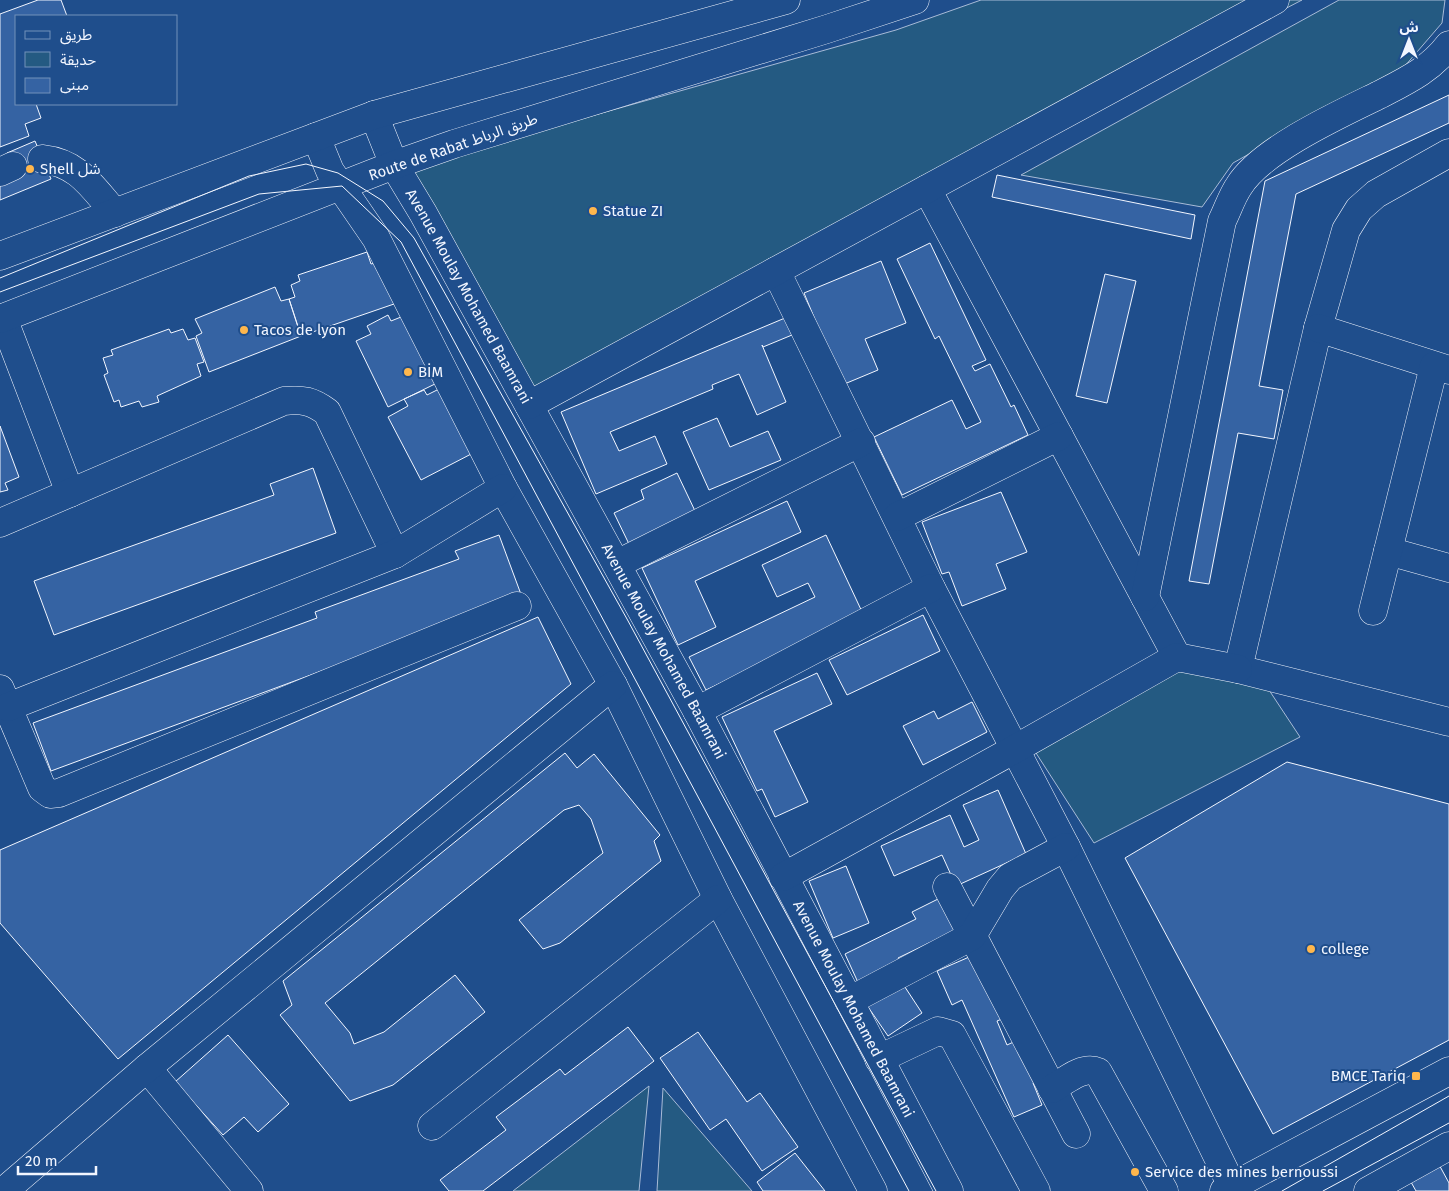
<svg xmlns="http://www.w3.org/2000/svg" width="1449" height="1191" font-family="'Fira Sans','Noto Sans Arabic',sans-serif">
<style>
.green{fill:#245a82;stroke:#a8bbd7}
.building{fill:#3563a3;stroke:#f2f6ff}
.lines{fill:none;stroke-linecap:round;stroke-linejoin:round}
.minor-casing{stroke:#f2f6ff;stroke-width:29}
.major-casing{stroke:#f2f6ff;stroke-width:29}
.minor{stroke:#1f4e8c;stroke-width:28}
.major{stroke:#1f4e8c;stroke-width:28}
.tram{stroke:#f2f6ff;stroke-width:1}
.poi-dot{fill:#ffb74d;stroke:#1f4e8c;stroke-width:2}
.labels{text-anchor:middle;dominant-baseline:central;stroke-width:4;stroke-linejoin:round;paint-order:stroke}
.street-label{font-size:15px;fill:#f2f6ff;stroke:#1f4e8c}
.poi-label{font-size:15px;fill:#f2f6ff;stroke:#1f4e8c;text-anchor:start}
</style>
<rect width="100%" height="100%" fill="#1f4e8c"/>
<path class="green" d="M981,0H1302L528,402L407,168L896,30Z
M1339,0H1445L1442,23L1404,67L1233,163L1202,207L1021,175Z
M1177,657L1269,690L1300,737L1094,843L1036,753Z
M649,1086L639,1191H513Z
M663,1088L752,1191H657Z"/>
<path class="building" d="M38,0H61L67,16H16V104H36L41,118L25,124L29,136L0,147V14Z
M1449,95V123L1296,194L1259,386L1283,390L1274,439L1238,433L1209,584L1189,581L1265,181Z
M35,141L51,179L0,200V177L13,166L7,153Z
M997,175L1195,215L1191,239L992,197Z
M930,243L986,360L972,366L975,371L990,364L1011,407L1014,405L1028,435L902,495L874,437L952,400L966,429L981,422L939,336L935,339L897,259Z
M367,252L371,264L379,262L394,304L301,336L289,299L295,297L291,285L300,281L298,275Z
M881,261L906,323L865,339L878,370L842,385L804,293Z
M1105,274L1136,281L1107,403L1076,396Z
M275,287L281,301L289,299L301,336L209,372L196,336L202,333L195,319Z
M388,315L391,321L406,315L439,382L388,407L356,341L371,334L367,326Z
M785,318L792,335L763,347L762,345L786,402L757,415L739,374L712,385L713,389L610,432L619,451L655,436L667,464L596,494L561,412Z
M169,329L171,333L183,329L188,340L195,338L204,362L197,364L201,376L157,396L159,402L142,407L139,401L121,407L119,400L114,402L104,375L108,373L103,358L113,355L111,350Z
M441,388L475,452L421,480L388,417L408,406L404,399L424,390L427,395Z
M717,418L730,447L768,431L781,460L709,490L683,432Z
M0,426L19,477L5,483L8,490L0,492Z
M313,468L336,533L54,635L34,581L274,495L270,484Z
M677,473L696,513L629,544L614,513L644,499L641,490Z
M1001,492L1027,552L996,564L1006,589L962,606L949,572L942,574L922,522Z
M787,501L801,532L695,581L716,627L678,645L642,568Z
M499,535L522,597L51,771L33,723L317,618L315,612L459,559L455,551Z
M826,535L864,616L706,690L689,657L815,597L808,583L777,597L762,565Z
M923,615L940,651L847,695L829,660Z
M538,617L571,684L118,1059L0,923V850Z
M817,673L832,704L774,731L808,802L775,817L762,789L757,791L722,717Z
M972,702L987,732L923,765L903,726L934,711L938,719Z
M565,753L577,768L594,754L660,835L654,841L661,861L560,943L543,949L519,920L603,853L591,819L579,805L564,810L325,1003L350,1033L354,1044L384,1032L455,975L485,1012L393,1085L350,1101L280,1015L292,1005L283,981Z
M1287,762L1449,804V1040L1273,1134L1125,858Z
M998,790L1026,854L956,886L942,855L894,876L881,846L950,815L964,847L979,840L963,805Z
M846,866L869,923L833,938L809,881Z
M946,895L964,932L931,948L929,943L898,958L903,968L861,989L845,954L916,919L912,912Z
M976,954L1009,1016L997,1021L1007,1045L1020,1039L1038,1081L1033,1083L1042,1105L1014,1117L962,1000L952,1005L937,971Z
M901,981L922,1013L888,1036L866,1004Z
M628,1027L654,1061L483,1191H449L440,1180L506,1130L496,1117L560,1069L565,1075Z
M698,1032L747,1102L760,1093L798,1147L762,1171L726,1119L710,1130L660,1058Z
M228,1035L289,1104L258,1132L244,1117L223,1135L175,1082Z
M795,1153L825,1191H763L757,1182Z
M1436,1159L1449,1183V1191H1416L1407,1175Z"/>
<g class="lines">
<defs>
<g id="minor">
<path id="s1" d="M374,115L394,165L423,213L697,711L949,1191"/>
<path d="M316,137L330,171L376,238L503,488L613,685L718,899L873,1191"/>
<path d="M1449,153L1376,194L1359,209L1346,230L1318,328L1238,669L1449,722"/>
<path d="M42,159C79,163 92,187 115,213"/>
<path d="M0,172L13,166"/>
<path d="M927,189L1177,657"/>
<path d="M776,271L931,588L1066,847L1232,1186"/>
<path d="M3,318L70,493"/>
<path d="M1318,328L1449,370"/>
<path d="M529,405L1275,0"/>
<path d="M897,517L1059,436"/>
<path d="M0,523L284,401C303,399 312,401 327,412L395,554"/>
<path d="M1388,551L1449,568"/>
<path d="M617,564L861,442"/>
<path d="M1145,597L1222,221C1228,209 1232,196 1239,186C1261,150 1340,114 1379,95C1406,81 1430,70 1449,45"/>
<path d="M1373,611L1434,366"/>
<path d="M0,689L42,788L50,794L59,793L517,606"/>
<path d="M8,707L395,554L503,488"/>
<path d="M697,711L931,588"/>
<path d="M783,877L1015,749L1177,657L1238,669"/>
<path d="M947,887L1076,1134"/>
<path d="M849,1001L972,936L1000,889L1010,877L1066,847"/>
<path d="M879,1059L938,1031L952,1035L1036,1191"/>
<path d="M147,1068L249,1191"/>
<path d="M1052,1089C1065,1081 1083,1065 1098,1072L1164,1191"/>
<path d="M432,1126L718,899"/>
<path d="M4,1191L147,1068L613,685"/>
<path d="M1224,1191L1449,1071"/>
<path d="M1368,1191L1449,1146"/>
</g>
<path id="major" d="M0,256L374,115L786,0
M0,319L394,165L454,144L827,29L915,0"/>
</defs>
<use href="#minor" class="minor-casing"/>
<use href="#major" class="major-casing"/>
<use href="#minor" class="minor"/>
<use href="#major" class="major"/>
<path class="tram" d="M0,278L249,176L306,164L338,173L383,201L414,238L627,619L936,1191
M0,292L259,194L342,186L401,242L909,1191
M1282,1191L1449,1096
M1323,1191L1449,1123"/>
</g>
<g class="poi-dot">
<circle cx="30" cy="169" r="5"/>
<circle cx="593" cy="211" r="5"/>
<circle cx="244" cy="330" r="5"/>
<circle cx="408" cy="372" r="5"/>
<circle cx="1311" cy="949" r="5"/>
<rect x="1411" y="1071" width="10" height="10" rx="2.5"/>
<circle cx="1135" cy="1172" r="5"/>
</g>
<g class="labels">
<g class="street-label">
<text transform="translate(453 147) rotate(-19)">Route de Rabat طريق الرباط</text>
<text stroke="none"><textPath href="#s1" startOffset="205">Avenue Moulay Mohamed Baamrani</textPath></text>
<text stroke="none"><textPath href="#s1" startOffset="610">Avenue Moulay Mohamed Baamrani</textPath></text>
<text stroke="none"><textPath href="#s1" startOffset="1015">Avenue Moulay Mohamed Baamrani</textPath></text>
</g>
<g class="poi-label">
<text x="40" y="169">Shell شل</text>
<text x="603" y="211">Statue ZI</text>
<text x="254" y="330">Tacos de lyon</text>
<text x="418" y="372">BİM</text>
<text x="1321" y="949">college</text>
<text x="1406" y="1076" text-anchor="end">BMCE Tariq</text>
<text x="1145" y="1172">Service des mines bernoussi</text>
</g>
</g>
<rect x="15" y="15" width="162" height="90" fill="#1f4e8c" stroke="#7391ba"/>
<rect x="25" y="31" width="25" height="8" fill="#1f4e8c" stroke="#7391ba"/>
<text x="60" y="40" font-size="15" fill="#f2f6ff">طريق</text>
<rect x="25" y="52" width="25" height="15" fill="#245a82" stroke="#7391ba"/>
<text x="60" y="65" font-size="15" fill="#f2f6ff">حديقة</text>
<rect x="25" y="78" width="25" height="15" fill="#3563a3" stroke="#7391ba"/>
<text x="60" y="90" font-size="15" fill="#f2f6ff">مبنى</text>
<g transform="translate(1409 40)" stroke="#1f4e8c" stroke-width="4" paint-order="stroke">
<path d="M0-4L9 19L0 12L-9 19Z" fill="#f2f6ff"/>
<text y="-8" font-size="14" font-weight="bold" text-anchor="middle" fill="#f2f6ff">ش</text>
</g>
<path d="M18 1166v8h78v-8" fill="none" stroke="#f2f6ff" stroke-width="2.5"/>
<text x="25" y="1166" font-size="15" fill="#f2f6ff" stroke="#1f4e8c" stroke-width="4" paint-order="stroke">20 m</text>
</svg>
